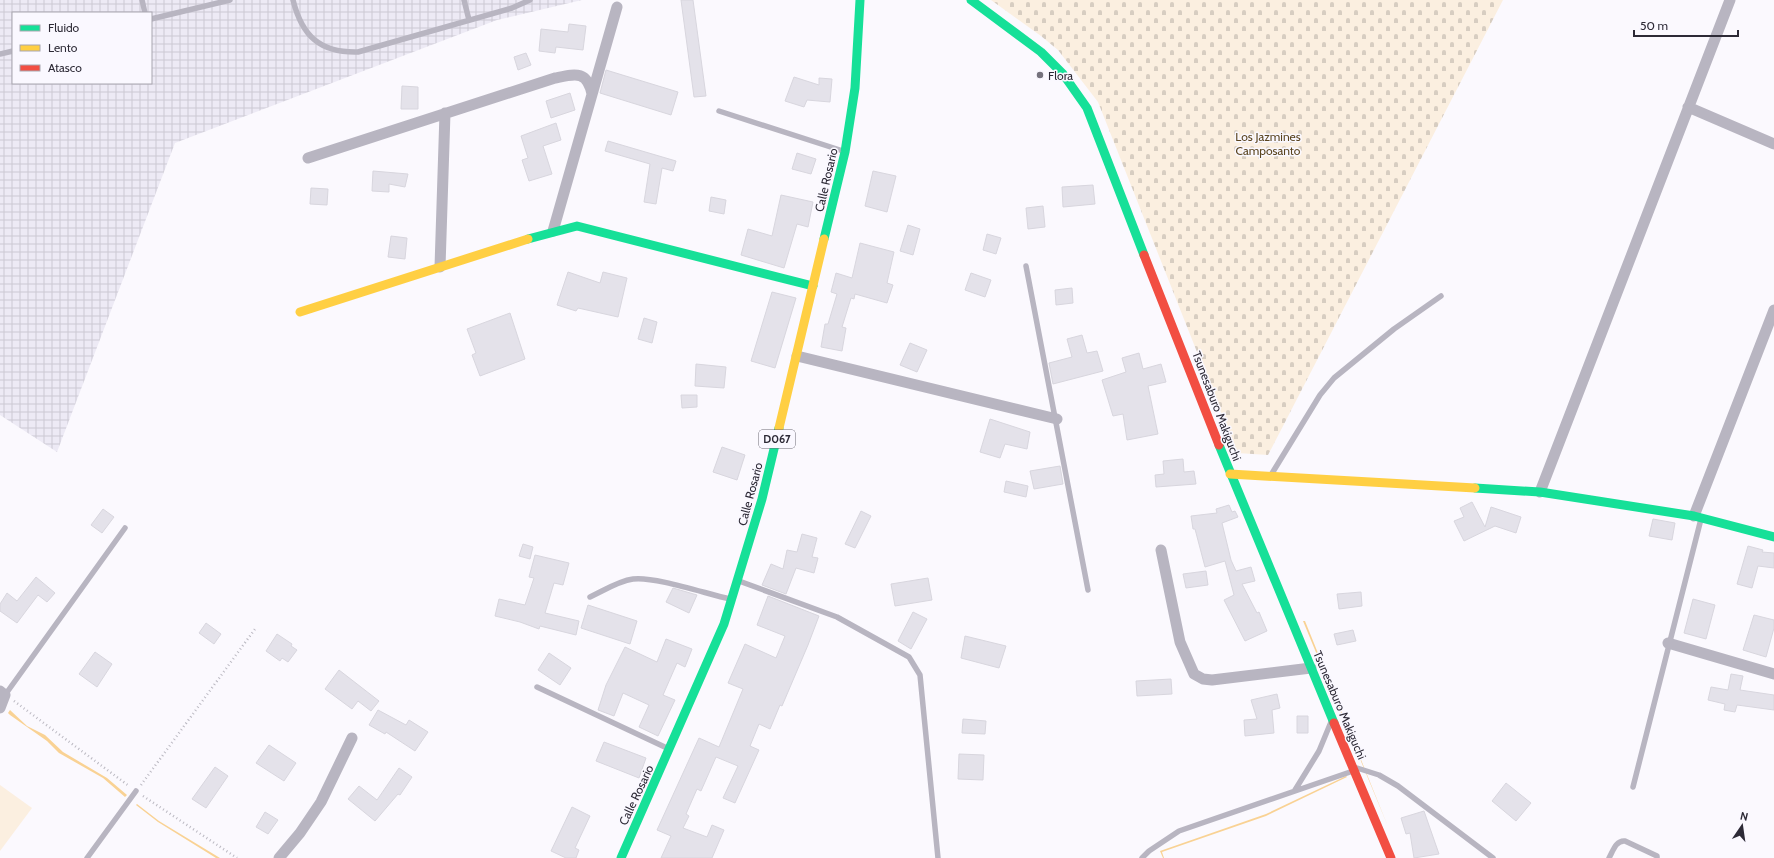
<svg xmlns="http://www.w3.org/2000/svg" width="1774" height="858" font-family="Cabin,sans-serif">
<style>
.industrial{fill:url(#industrial-grid);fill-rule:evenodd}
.cemetery{fill:url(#cemetery-stones)}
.pitch{fill:#fbefe0}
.water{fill:#f9d294}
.building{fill:#e4e2ea;stroke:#d8d6de}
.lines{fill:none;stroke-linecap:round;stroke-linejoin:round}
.path{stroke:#bbb9c2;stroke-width:2.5;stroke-dasharray:1 3;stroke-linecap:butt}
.lane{stroke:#b8b5c1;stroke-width:5.5}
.street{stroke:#b8b5c1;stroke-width:11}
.fast{stroke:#16e098;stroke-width:9}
.slow{stroke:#ffcf43;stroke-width:9}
.jam{stroke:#f24e42;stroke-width:9}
.poi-dot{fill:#75727c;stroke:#faf8ff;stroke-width:1.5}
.labels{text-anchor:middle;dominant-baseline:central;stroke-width:3;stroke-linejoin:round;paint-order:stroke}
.shield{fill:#faf8ff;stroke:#6a6872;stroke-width:1}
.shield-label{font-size:11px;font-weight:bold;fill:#2d2a36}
.poi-label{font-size:12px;fill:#2d2a36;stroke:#faf8ff;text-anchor:start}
.park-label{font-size:12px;fill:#5a441e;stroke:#faf8ff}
.street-label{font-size:12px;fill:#2d2a36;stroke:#faf8ff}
</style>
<defs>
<pattern id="industrial-grid" width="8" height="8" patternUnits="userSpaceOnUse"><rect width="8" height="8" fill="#edeaf5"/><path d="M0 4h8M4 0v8" fill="none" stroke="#ccc9d3"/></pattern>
<pattern id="cemetery-stones" width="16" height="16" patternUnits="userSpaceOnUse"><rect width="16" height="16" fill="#fbefe0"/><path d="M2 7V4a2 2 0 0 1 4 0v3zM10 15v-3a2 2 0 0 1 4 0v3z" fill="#d7cdc1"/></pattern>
</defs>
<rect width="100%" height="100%" fill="#fbf9fe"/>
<path class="industrial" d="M0,0H582L497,20L175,143L57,452L0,415ZM13,13H151V83H13Z"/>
<path class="cemetery" d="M991,0H1503L1268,455L1237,453L1098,102L1058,50L1041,36Z"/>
<path class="pitch" d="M0,785L32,808L0,851Z"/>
<path class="water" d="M1303,621H1305L1389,829Z
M10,710L27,726L45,735L63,752L107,778L127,795L125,797L103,778L59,753L47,741L10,715L8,713Z
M1346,776L1347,777L1266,816L1162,852L1164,858H1163L1160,851L1266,814Z
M137,804L159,821L220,858H216L158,822L136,805Z"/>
<path class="building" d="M681,0H693L706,96L694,97Z
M569,24L586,26L583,50L556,47L555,53L539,51L541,29L568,32Z
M526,53L531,65L518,70L514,57Z
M606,70L678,92L671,115L600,93Z
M794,77L819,85V78L832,79L830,102L807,100L804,107L785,101Z
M402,86L418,87V109H401Z
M570,93L575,110L551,118L546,101Z
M556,123L561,140L543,146L552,174L529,181L522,160L528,158L521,136Z
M608,141L676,161L673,171L662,168L656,204L644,202L650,164L605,151Z
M797,153L816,159L811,174L792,169Z
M373,171L408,174L405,187L389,184V192L372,191Z
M873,171L896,176L887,212L865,206Z
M1093,185L1095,204L1063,207L1062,187Z
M311,188L328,189L327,205L310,204Z
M781,195L813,202L808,227L797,224L784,268L741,255L748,229L772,236Z
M711,197L726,200L724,214L709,211Z
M1043,206L1045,227L1028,229L1026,208Z
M908,225L920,229L913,255L900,251Z
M987,234L1001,238L996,254L983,250Z
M391,236L407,238L405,259L388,257Z
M860,243L894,252L887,283L893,285L887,303L855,294L854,299L851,298L842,327L846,328L842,351L821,347L825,324H828L837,294L831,292L836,273L852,278Z
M568,272L600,283L603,272L627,278L618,317L578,308L576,311L557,305Z
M971,273L991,280L985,297L965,290Z
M1072,288L1073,303L1056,305L1055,290Z
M772,292L796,298L775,368L751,361Z
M510,313L525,359L480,376L472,355L476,353L467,329Z
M644,318L657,322L652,343L638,339Z
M1082,335L1087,353L1097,351L1103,371L1053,384L1049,363L1072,357L1067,339Z
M910,343L927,350L917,372L900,365Z
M1139,353L1143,369L1161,364L1166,382L1148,386L1158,434L1127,440L1123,414L1113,416L1102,380L1126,372L1122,358Z
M696,364L726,367L724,388L695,386Z
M681,395H697V407L682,408Z
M990,419L1030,432L1027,449L1005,444L1000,458L980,452Z
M722,447L745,455L737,480L713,472Z
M1183,459L1184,472L1194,471L1196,484L1156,487L1155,475L1164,474L1163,461Z
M1060,466L1063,484L1034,489L1030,471Z
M1006,481L1028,486L1026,497L1004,492Z
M1472,502L1485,527L1491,507L1521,517L1516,533L1495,526L1464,541L1454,521L1464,517L1460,508Z
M1229,505L1232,512L1235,511L1238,517L1222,523L1231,560L1236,571L1251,567L1255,581L1242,584L1257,613L1259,612L1267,631L1245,641L1224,600L1234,595L1225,561L1205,567L1195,529H1193L1191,516L1217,513L1216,509Z
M103,509L114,517L102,533L91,525Z
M861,511L871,516L855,548L845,544Z
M1653,519L1675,523L1672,540L1649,536Z
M802,534L817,538L812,557L818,558L814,573L796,568L786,594L762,585L771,564L783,569L787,550L797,552Z
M523,544L533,547L530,559L519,556Z
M1748,546L1763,550L1762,552L1774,553V568L1758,566L1752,588L1737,584Z
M535,555L569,563L563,585L554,583L545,613L579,621L576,635L540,626L539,629L520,622L495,616L499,599L525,605L534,578L529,577Z
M1206,571L1208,585L1186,588L1183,574Z
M36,577L55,593L47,602L38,595L17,623L0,611V604L7,593L17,601Z
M928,578L932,600L895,606L891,584Z
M673,588L697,595L689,613L666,602Z
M1361,592L1362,606L1339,609L1337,594Z
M768,596L819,616L808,645L782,706L780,705L770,729L759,724L750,746L759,750L735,803L723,798L738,766L716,757L701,791L697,789L686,814L689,816L683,828L707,837L712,825L724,830L712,858H661L671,836L657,830L699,738L719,747L743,689L728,683L745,644L776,658L785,636L757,625Z
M1693,599L1715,605L1706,639L1684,633Z
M588,605L637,621L630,644L581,628Z
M913,612L927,619L911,649L898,641Z
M1754,615L1774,620V628L1766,657L1743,650Z
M206,623L221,634L214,644L199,633Z
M1353,630L1356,641L1337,645L1334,634Z
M277,634L292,644L291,646L297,650L288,662L282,658L280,661L266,651Z
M965,636L1006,646L999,668L961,658Z
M666,639L692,649L685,667L677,663L663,695L675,700L658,736L639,727L649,705L623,693L614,716L598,710L606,685L625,647L657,662Z
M95,652L112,664L97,687L79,674Z
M549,653L571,668L560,685L538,670Z
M339,670L379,701L371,711L358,701L352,709L325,689Z
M1731,674L1743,676L1740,690L1774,695V710L1737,705L1735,712L1724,710L1725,704L1708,700L1711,687L1728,690Z
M1171,679L1172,694L1137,696L1136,681Z
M1277,694L1280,708L1272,710L1274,733L1245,736L1244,720L1257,719L1251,700Z
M378,710L406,725L409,720L428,732L415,751L386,732L385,734L369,725Z
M1297,716H1308V733H1297Z
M963,719L986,721L985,734L962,733Z
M604,742L646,758L639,778L596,761Z
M269,745L296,763L284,781L256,763Z
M959,754L984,755L983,780L958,779Z
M215,767L228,776L206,808L192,799Z
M399,768L412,777L400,795L398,794L375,821L348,799L359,786L377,800Z
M1506,783L1531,803L1516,821L1492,801Z
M572,807L590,816L575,848L579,850L576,858H566L551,851Z
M1424,811L1439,854L1414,858L1410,833L1406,834L1401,818Z
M265,812L278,820L268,834L256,827Z"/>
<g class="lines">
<path class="path" d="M14,701L129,786
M141,785L255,629
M143,796L237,858"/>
<path class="lane" d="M142,0L145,13
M293,0C302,36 320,53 358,52L512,8L530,0
M464,0L469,20
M151,19L230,0
M0,54L13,51
M719,111L843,151
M1026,266L1088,590
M1271,475L1320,395L1334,378L1394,329L1441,296
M739,581L837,617L909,657L920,675L938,858
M590,597C603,591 618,581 633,579C654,576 707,594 730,599
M537,687L669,749
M5,695L125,528
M1357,768L1379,775L1398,786L1493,858
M1633,787L1701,519
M1295,790L1319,751L1331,722
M87,858L136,791
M1142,858L1149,851L1179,831L1353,771
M1609,858C1613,851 1616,840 1625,841L1657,856V858"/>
<path class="street" d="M1688,107L1774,144
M308,158L555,78C575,74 587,70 592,94
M553,231L617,7
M440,267L445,113
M797,356L1057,419
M1540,492L1730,0
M1694,516L1774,310
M1161,550L1180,642L1194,674L1203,679L1212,680L1311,668
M1668,643L1774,674
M0,691L5,695L0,708
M279,858L300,833L321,802L352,738"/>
<path class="fast" d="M971,0L1041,52L1063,74L1087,108L1144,255
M528,239L577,226L813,286
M824,239L845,152L855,88L860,0
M1219,445L1334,723
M1475,488L1540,492L1694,516L1774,537
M621,858L724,624L762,499L779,428"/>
<path class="slow" d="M300,312L528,239
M779,428L824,239
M1230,474L1475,488"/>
<path class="jam" d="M1144,255L1219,445
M1334,723L1391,858"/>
</g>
<circle class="poi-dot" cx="1040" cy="75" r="4"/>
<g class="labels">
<rect class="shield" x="759" y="430" width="36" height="18" rx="3"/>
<g class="shield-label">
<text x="777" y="439">D067</text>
</g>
<g class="poi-label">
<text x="1048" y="75">Flora</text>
</g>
<g class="park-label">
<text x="1268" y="136">Los Jazmines<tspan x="1268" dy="14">Camposanto</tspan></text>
</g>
<g class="street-label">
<text transform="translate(826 180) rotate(-77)">Calle Rosario</text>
<text transform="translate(1217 406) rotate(69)">Tsunesaburo Makiguchi</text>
<text transform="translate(750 494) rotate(-75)">Calle Rosario</text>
<text transform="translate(1340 705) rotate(67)">Tsunesaburo Makiguchi</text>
<text transform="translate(636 795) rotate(-65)">Calle Rosario</text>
</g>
</g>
<rect x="12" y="12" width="140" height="72" fill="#faf8ff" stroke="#a8a6af"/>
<rect x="20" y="25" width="20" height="6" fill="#16e098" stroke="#a8a6af"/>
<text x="48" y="32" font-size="12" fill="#2d2a36">Fluido</text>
<rect x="20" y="45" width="20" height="6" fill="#ffcf43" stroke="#a8a6af"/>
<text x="48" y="52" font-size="12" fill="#2d2a36">Lento</text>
<rect x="20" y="65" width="20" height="6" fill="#f24e42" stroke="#a8a6af"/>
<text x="48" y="72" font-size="12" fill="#2d2a36">Atasco</text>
<g transform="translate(1742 826) rotate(13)" stroke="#faf8ff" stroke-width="3" paint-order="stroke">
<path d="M0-3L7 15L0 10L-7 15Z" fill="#2d2a36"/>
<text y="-6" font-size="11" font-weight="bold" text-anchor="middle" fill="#2d2a36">N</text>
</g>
<path d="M1634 30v6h104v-6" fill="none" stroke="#2d2a36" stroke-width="2"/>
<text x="1640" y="30" font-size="12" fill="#2d2a36" stroke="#faf8ff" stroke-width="3" paint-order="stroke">50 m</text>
</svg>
